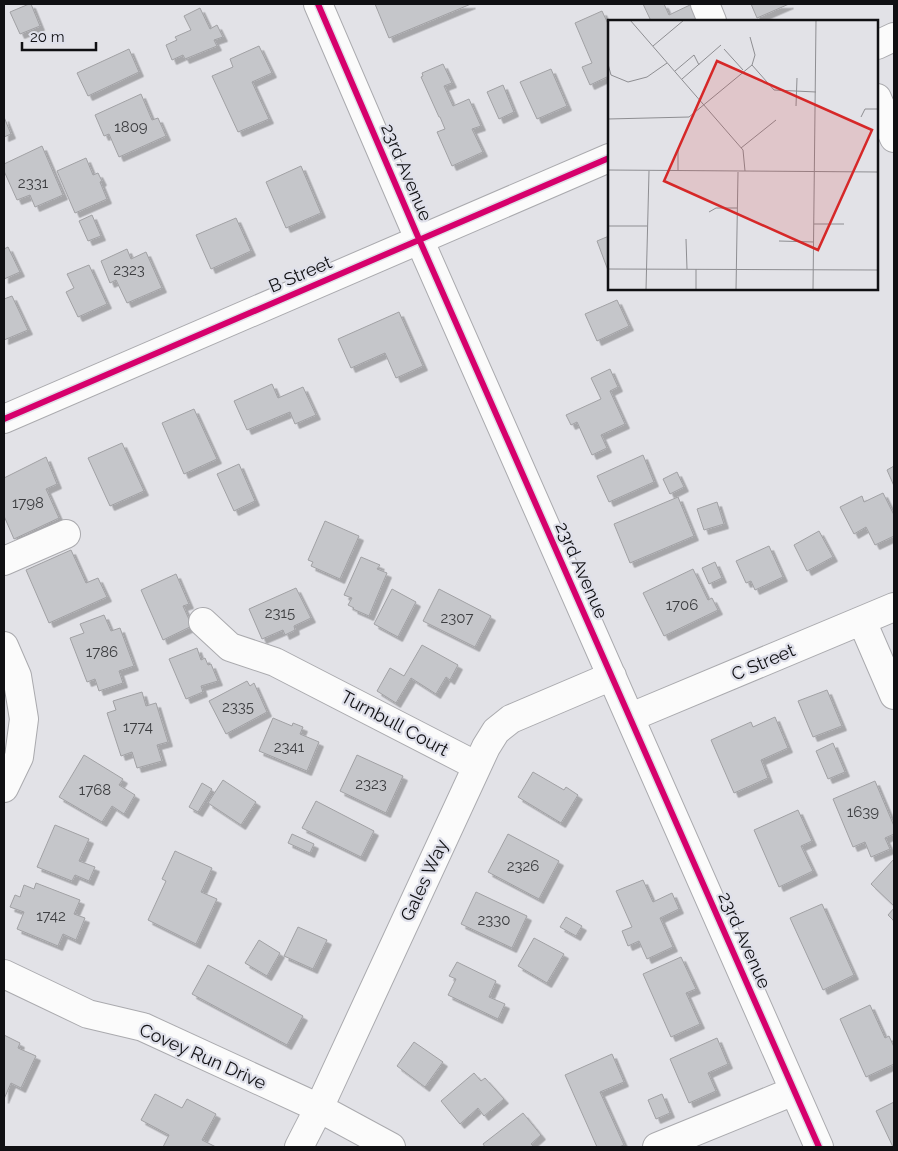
<svg xmlns="http://www.w3.org/2000/svg" width="898" height="1151" font-family="Raleway,sans-serif">
<style>
.building{fill:#c5c6ca;stroke:#a1a1a4;filter:url(#shadow)}
.lines{fill:none;stroke-linecap:round;stroke-linejoin:round}
.minor-casing{stroke:#aaaaae;stroke-width:30}
.minor{stroke:#fbfbfb;stroke-width:28}
.cycleway-casing{stroke:#dfe0ea;stroke-width:9}
.cycleway{stroke:#d6006c;stroke-width:6}
.labels{text-anchor:middle;dominant-baseline:central;stroke-width:4.5;stroke-linejoin:round;paint-order:stroke}
.number-label{font-size:15px;fill:#3d3e41}
.street-label{font-size:18px;fill:#101013;stroke:#dfe0ea}
.inset-road{fill:none;stroke:#8e8e92;stroke-width:1}
.view{fill:#d62828;fill-opacity:0.15;stroke:#d62828;stroke-width:2.5}
.inset-edge{fill:none;stroke:#101013;stroke-width:2.5}
</style>
<defs>
<filter id="shadow"><feDropShadow dx="4.5" dy="4.5" stdDeviation="0" flood-color="#0004"/></filter>
</defs>
<rect width="100%" height="100%" fill="#e2e2e7"/>
<path class="building" d="M29,4H31L40,26L20,34L10,12Z
M375,4H471L389,38Z
M643,4H664L669,15L692,4L700,21H651Z
M751,4H789L757,18Z
M200,8L210,29L217,25L223,37L214,40L217,46L185,59L183,55L172,60L166,45L177,40L175,37L191,30L184,16Z
M602,11L609,26V76L590,85L582,67L592,63L575,23Z
M259,46L272,73L252,82L269,119L238,132L212,76L233,67L230,59Z
M129,49L139,72L88,96L77,73Z
M443,64L452,83L444,86L453,106L469,99L481,126L472,129L483,152L452,166L437,132L445,129L440,117H439L421,77L423,76L422,73Z
M551,69L567,106L537,119L520,82Z
M503,85L514,112L499,119L487,92Z
M141,94L152,120L158,118L166,136L119,157L109,134L104,136L95,115Z
M4,117L11,134L4,137Z
M42,146L63,195L35,207L30,195L17,200L4,171V164Z
M86,158L93,175L98,173L102,181L100,182L107,199L75,213L57,171Z
M301,166L321,213L286,228L266,182Z
M92,215L101,236L88,241L79,221Z
M236,218L251,251L211,269L196,235Z
M609,236V273L597,241Z
M8,247L20,272L4,279V249Z
M127,249L131,259L146,252L162,288L127,303L116,280L110,283L101,261Z
M89,265L107,304L78,317L66,292L74,288L67,274Z
M12,296L28,330L4,340V299Z
M617,300L629,326L597,341L585,314Z
M399,312L423,366L396,378L385,353L351,368L338,339Z
M610,369L618,387L610,391L625,424L601,435L607,448L592,455L577,422L571,425L566,415L601,399L591,378Z
M272,384L278,398L303,387L316,415L295,424L290,412L247,430L234,401Z
M194,409L217,459L184,474L162,423Z
M122,443L144,491L110,506L88,458Z
M643,455L654,482L609,502L597,476Z
M46,457L57,484L46,489L59,518L14,539L4,516V478Z
M239,464L255,501L234,511L217,474Z
M894,466V486L887,470Z
M677,472L684,487L670,494L663,479Z
M883,493L894,515V536L875,545L866,527L854,534L840,507L862,496L864,502Z
M678,497L694,536L630,563L614,524Z
M717,502L724,524L704,530L697,509Z
M325,521L359,536L340,579L311,566L313,562L308,560Z
M819,531L833,557L807,571L794,545Z
M769,546L783,577L755,590L751,581L746,583L736,561Z
M71,550L86,583L98,578L107,597L49,623L26,570Z
M361,557L380,565L377,569L387,573L369,616L353,609L354,608L348,605L352,598L344,595Z
M715,562L722,578L709,584L702,568Z
M693,569L708,600L712,598L718,610L664,636L643,593Z
M176,574L189,604L183,606L192,626L163,640L141,590Z
M296,588L311,618L294,626L295,630L285,635L283,630L262,639L249,609Z
M392,589L416,602L398,637L374,624Z
M439,589L491,616L475,647L423,621Z
M104,615L111,631L120,628L134,666L119,671L123,683L99,691L95,679L87,682L70,638L84,633L80,624Z
M422,645L458,665L450,680L446,677L436,694L411,678L396,703L377,691L390,668L404,676Z
M197,648L201,660L205,658L208,665L211,664L218,681L201,686L203,692L186,699L169,659Z
M247,681L250,686L254,683L267,712L226,734L209,701Z
M827,690L842,726L813,737L798,701Z
M142,692L146,706L156,703L168,742L157,745L162,761L137,768L132,752L121,756L107,713L116,710L113,701Z
M775,717L788,748L761,760L768,778L734,793L711,740L751,722L753,727Z
M273,718L292,726L293,723L303,727L300,734L319,742L307,771L259,751Z
M833,743L845,772L828,779L816,751Z
M84,755L123,779L119,785L135,795L124,814L112,806L102,822L59,797Z
M357,755L403,776L386,813L340,791Z
M533,772L564,790L566,787L578,795L561,823L518,797Z
M223,780L256,802L241,825L208,803Z
M875,781L894,826V834L885,838L890,849L871,857L865,842L853,847L833,799Z
M202,783L212,789L198,812L189,807Z
M316,801L374,831L361,857L302,828Z
M798,810L812,841L801,846L813,871L779,887L754,830Z
M55,825L89,839L79,861L95,867L89,881L75,875L72,881L37,867Z
M292,834L314,844L310,853L288,843Z
M508,834L559,861L539,899L488,872Z
M175,851L212,868L201,892L217,899L196,944L148,920L166,881L162,879Z
M894,859V906L871,884Z
M643,880L653,902L672,893L679,909L660,918L673,947L647,959L639,941L628,946L622,931L632,927L616,891Z
M36,883L80,900L74,914L85,918L76,940L63,934L58,946L17,929L24,912L10,907L15,895L20,897L24,885L34,889Z
M476,892L527,916L512,948L461,924Z
M822,904L854,975L823,990L790,918Z
M894,908V921L888,915Z
M566,917L582,926L576,936L560,927Z
M298,927L327,940L313,969L284,956Z
M534,938L564,954L547,983L518,966Z
M259,940L280,953L267,976L245,963Z
M681,957L696,989L686,993L700,1024L671,1037L643,974Z
M457,962L496,981L489,997L505,1004L498,1019L448,995L456,979L449,976Z
M208,965L303,1016L287,1045L192,994Z
M870,1005L885,1038L889,1036L894,1047V1064L866,1077L840,1019Z
M4,1035L20,1043L18,1048L36,1056L21,1088L11,1083L4,1099Z
M717,1038L728,1064L708,1073L716,1091L689,1103L670,1059Z
M414,1042L443,1062L425,1087L397,1066Z
M612,1054L624,1082L600,1092L624,1145L619,1147H597L565,1075Z
M474,1073L481,1081L485,1078L504,1099L484,1116L478,1108L460,1124L441,1101Z
M155,1094L182,1108L187,1099L216,1114L202,1140L216,1147H163L169,1135L141,1120Z
M662,1094L670,1113L656,1119L648,1100Z
M894,1102V1147H893L876,1111Z
M523,1113L541,1135L531,1144L534,1147H485L483,1144Z"/>
<g class="lines">
<defs>
<path id="minor" d="M318,4L419,239L819,1147
M705,4L712,21
M877,45L894,37
M877,98L894,138
M4,419L609,158
M4,561L66,534
M862,621L894,695
M203,622L230,647L275,662L477,766
M4,646L17,676L24,719L19,757L4,788
M631,717L894,607
M4,974L88,1014L143,1027L319,1108L391,1147
M299,1147L319,1108L486,747L496,731L511,719L612,676
M657,1147L794,1091"/>
</defs>
<use href="#minor" class="minor-casing"/>
<use href="#minor" class="minor"/>
<defs>
<path id="cycleway" d="M318,4L419,239L819,1147
M4,419L609,158"/>
</defs>
<use href="#cycleway" class="cycleway-casing"/>
<use href="#cycleway" class="cycleway"/>
</g>
<g class="labels">
<g class="number-label">
<text x="131" y="127">1809</text>
<text x="33" y="183">2331</text>
<text x="129" y="270">2323</text>
<text x="28" y="503">1798</text>
<text x="682" y="605">1706</text>
<text x="280" y="613">2315</text>
<text x="457" y="618">2307</text>
<text x="102" y="652">1786</text>
<text x="238" y="707">2335</text>
<text x="138" y="727">1774</text>
<text x="289" y="747">2341</text>
<text x="371" y="784">2323</text>
<text x="95" y="790">1768</text>
<text x="863" y="812">1639</text>
<text x="523" y="866">2326</text>
<text x="51" y="916">1742</text>
<text x="494" y="920">2330</text>
</g>
<g class="street-label">
<text transform="translate(407 172) rotate(67)">23rd Avenue</text>
<text transform="translate(300 274) rotate(-23)">B Street</text>
<text transform="translate(582 570) rotate(66)">23rd Avenue</text>
<text transform="translate(763 662) rotate(-23)">C Street</text>
<text transform="translate(395 723) rotate(28)">Turnbull Court</text>
<text transform="translate(424 880) rotate(-65)">Gales Way</text>
<text transform="translate(745 940) rotate(66)">23rd Avenue</text>
<text transform="translate(203 1056) rotate(24)">Covey Run Drive</text>
</g>
</g>
<g transform="translate(608 20)">
<rect width="270" height="270" fill="#e2e2e7"/>
<path class="inset-road" d="M22,0L135,130L137,151M45,26L76,0M116,29L135,50M0,44L3,55L20,62L39,57L59,43M144,45L166,70L208,72M67,51L86,35L91,45M74,59L113,25M188,86L189,58M253,97L257,89H270M0,99L81,97L144,45L147,35L142,17M133,128L168,100M0,150L270,152M70,151V128M101,192L108,188H129M206,204H236M0,206H39M78,219L79,249M171,221L206,222M0,249L270,250M88,249V270M38,270L41,151M128,270L130,152M205,270L208,0"/>
<path class="view" d="M109,41L264,110L210,230L56,161Z"/>
<rect width="270" height="270" class="inset-edge"/>
</g>
<rect width="898" height="1151" fill="none" stroke="#101013" stroke-width="10"/>
<path d="M22 42v8h74v-8" fill="none" stroke="#101013" stroke-width="2.5"/>
<text x="30" y="42" font-size="15" fill="#101013" stroke="#dfe0ea" stroke-width="4" paint-order="stroke">20 m</text>
</svg>
